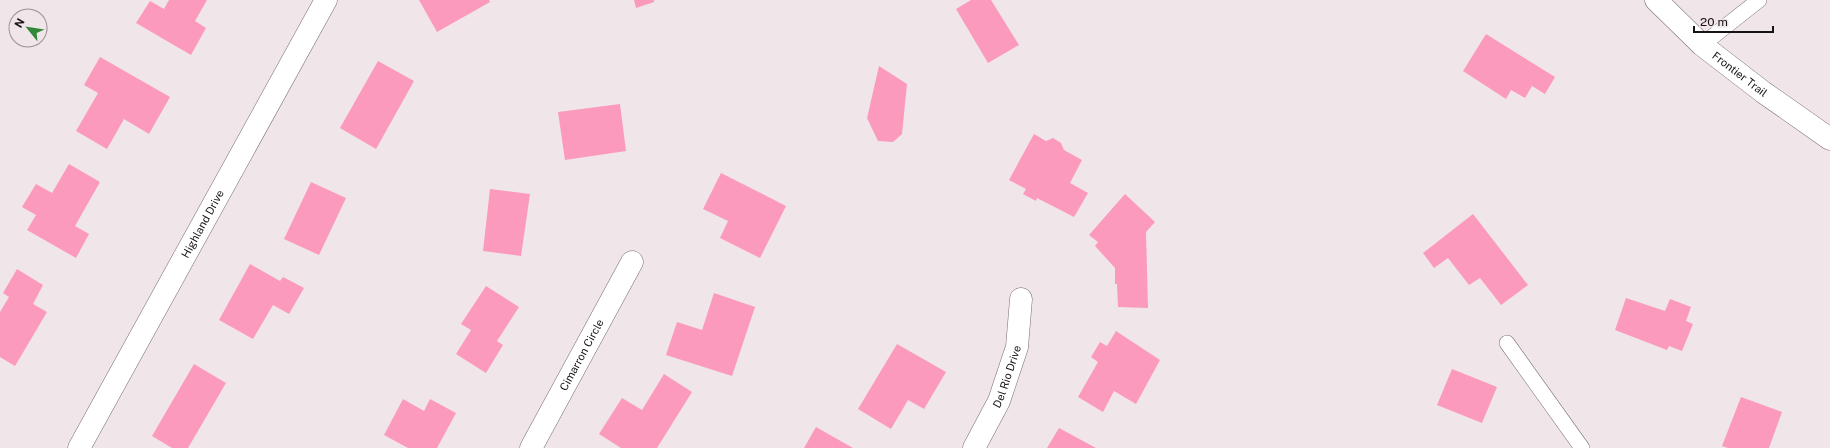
<svg xmlns="http://www.w3.org/2000/svg" width="1830" height="448" font-family="'Public Sans',sans-serif">
<style>
.building{fill:#fc9abd}
.lines{fill:none;stroke-linecap:round;stroke-linejoin:round}
.service-casing{stroke:#766d6f;stroke-width:16}
.minor-casing{stroke:#766d6f;stroke-width:23}
.service{stroke:#fff;stroke-width:15}
.minor{stroke:#fff;stroke-width:22}
.labels{text-anchor:middle;dominant-baseline:central;stroke-width:3.5;stroke-linejoin:round;paint-order:stroke}
.street-label{font-size:11px;fill:#161314;stroke:#f0e5e8}
</style>
<rect width="100%" height="100%" fill="#f0e5e8"/>
<path class="building" d="M169,0H207L195,21L206,28L191,55L136,23L150,1L164,9Z
M419,0H489L490,2L437,32Z
M634,0H654V2L636,8Z
M971,0H991L1019,45L988,63L956,9Z
M1486,34L1555,77L1545,94L1532,86L1525,98L1511,90L1506,99L1463,71Z
M100,57L170,97L149,134L124,119L107,149L76,131L98,93L84,85Z
M378,61L414,81L376,149L340,128Z
M879,66L907,84L902,134L893,142L878,141L867,118Z
M620,104L626,151L565,160L558,112Z
M1034,134L1046,141L1053,138L1061,143L1064,150L1082,160L1070,183L1088,193L1074,217L1037,198L1036,201L1023,194L1026,189L1009,180Z
M69,164L100,182L75,226L89,234L76,258L27,230L36,215L22,207L36,184L52,193Z
M721,173L786,206L760,258L720,238L728,221L703,209Z
M311,182L346,198L319,255L284,239Z
M490,189L530,194L521,256L483,251Z
M1125,194L1155,222L1146,232L1148,308L1118,307L1117,284H1115V268L1095,246L1098,242L1089,235Z
M1473,214L1528,285L1501,305L1480,278L1469,285L1448,258L1434,268L1423,253Z
M250,264L280,281L283,277L304,288L289,314L273,305L253,339L219,320Z
M17,269L43,285L33,304L47,312L15,366L0,357V312L9,297L3,293Z
M486,286L519,307L497,341L503,345L486,373L456,354L471,330L461,324Z
M714,293L755,307L732,376L666,355L677,322L702,330Z
M1626,298L1665,311L1670,299L1691,307L1686,321L1693,324L1682,351L1669,346L1667,350L1615,330Z
M1116,331L1160,360L1136,404L1114,391L1103,412L1078,397L1098,362L1091,357L1100,342L1107,346Z
M897,344L946,372L924,409L908,400L891,429L858,409Z
M194,364L226,383L188,448H172L152,436Z
M1452,369L1497,387L1482,423L1437,405Z
M664,374L692,392L657,448H621L599,434L622,398L642,410Z
M1741,397L1782,412L1769,448H1728L1722,446Z
M403,399L424,411L430,399L456,413L437,448H408L384,435Z
M816,427L853,448H804Z
M1059,428L1096,448H1047Z"/>
<g class="lines">
<defs>
<path id="service" d="M1702,45L1759,0
M1507,343L1582,448"/>
<g id="minor">
<path id="s1" d="M1656,0L1702,45L1763,92L1830,139"/>
<path id="s2" d="M79,448L326,0"/>
<path id="s3" d="M531,448L632,262"/>
<path id="s4" d="M974,448L999,401L1017,347L1021,299"/>
</g>
</defs>
<use href="#service" class="service-casing"/>
<use href="#minor" class="minor-casing"/>
<use href="#service" class="service"/>
<use href="#minor" class="minor"/>
</g>
<g class="labels">
<g class="street-label">
<text stroke="none"><textPath href="#s1" startOffset="112">Frontier Trail</textPath></text>
<text stroke="none"><textPath href="#s2" startOffset="256">Highland Drive</textPath></text>
<text stroke="none"><textPath href="#s3" startOffset="106">Cimarron Circle</textPath></text>
<text stroke="none"><textPath href="#s4" startOffset="79">Del Rio Drive</textPath></text>
</g>
</g>
<g transform="translate(28 28) rotate(300)"><circle r="19" fill="#f0e5e8" stroke="#999193"/>
<path d="M0-3L7 15L0 10L-7 15Z" fill="#318938"/>
<text y="-6" font-size="11" font-weight="bold" text-anchor="middle" fill="#161314">N</text>
</g>
<path d="M1694 26v6h79v-6" fill="none" stroke="#161314" stroke-width="2"/>
<text x="1700" y="26" font-size="12" fill="#161314" stroke="#f0e5e8" stroke-width="3" paint-order="stroke">20 m</text>
</svg>
